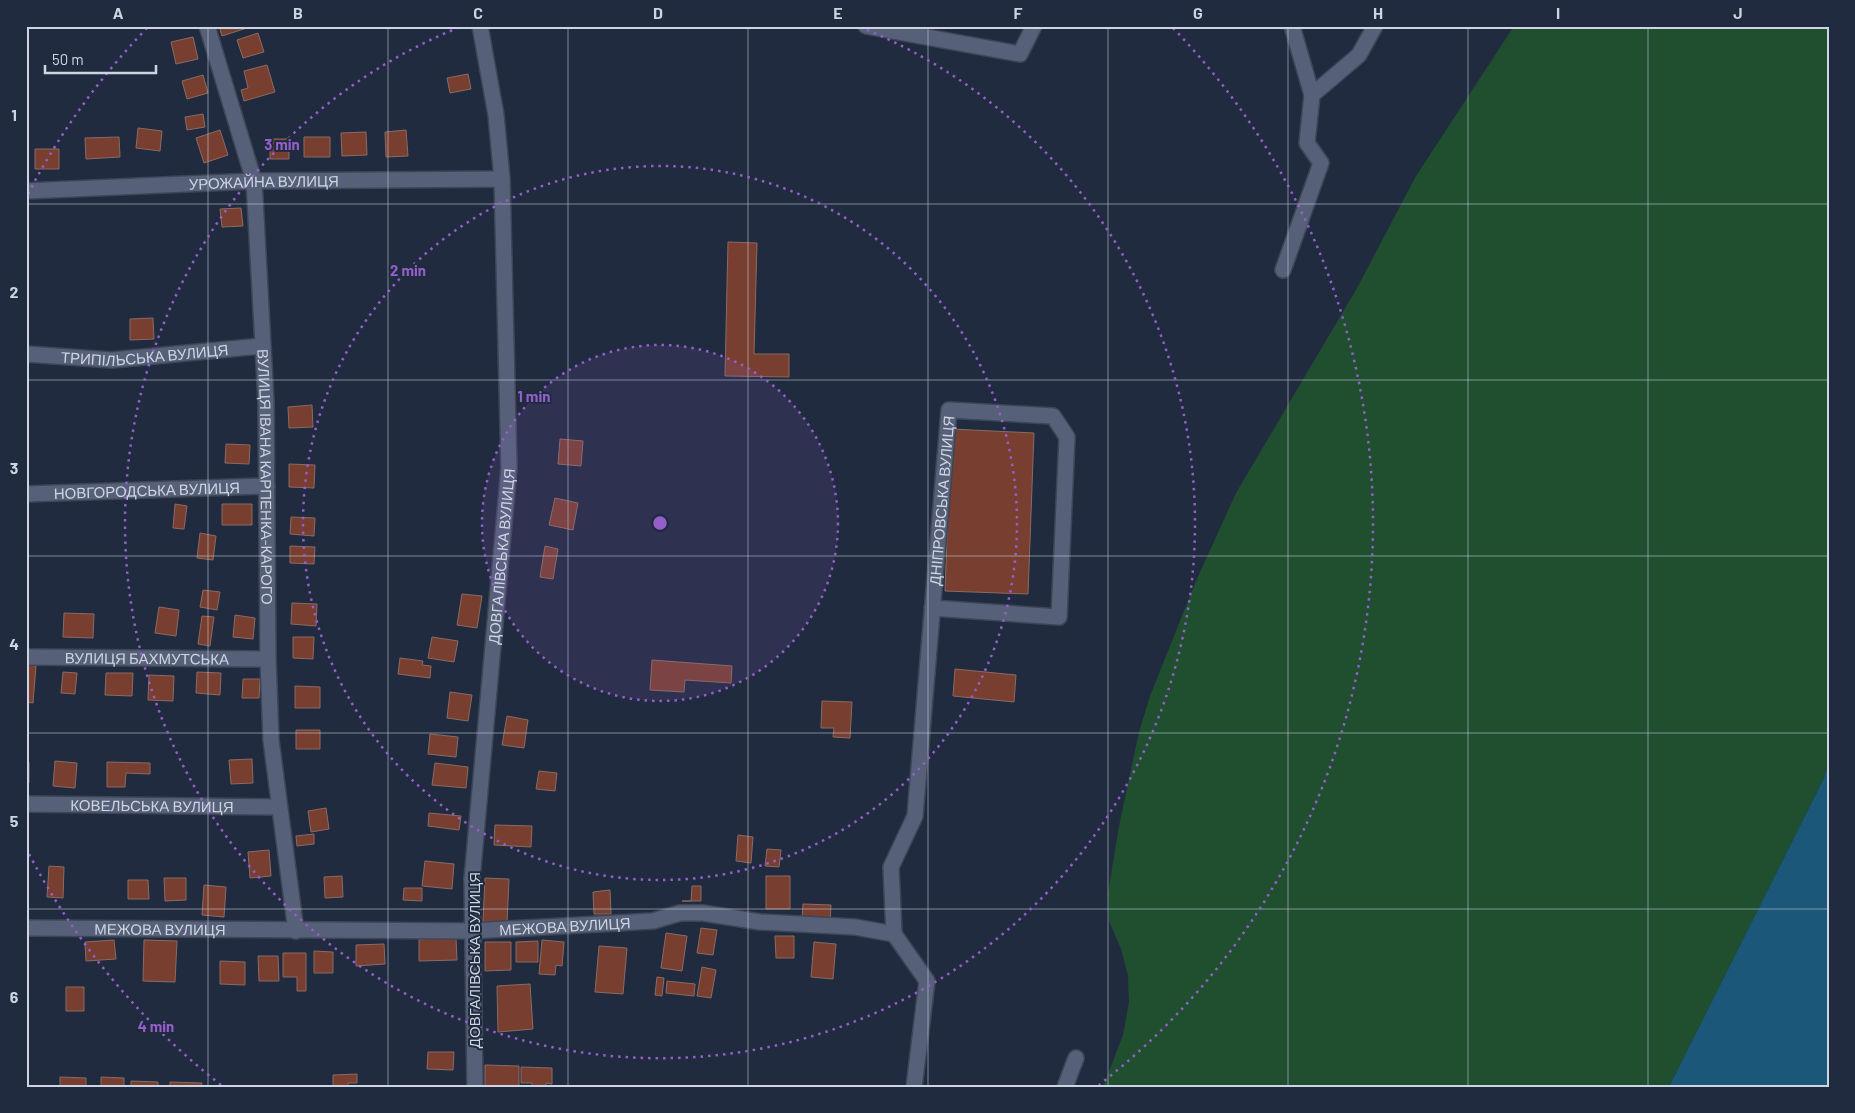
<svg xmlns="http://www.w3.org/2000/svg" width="1855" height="1113" font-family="Barlow,sans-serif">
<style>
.green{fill:#1f4f2f}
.water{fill:#1b5779}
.building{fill:#783f31;stroke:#8a6b63}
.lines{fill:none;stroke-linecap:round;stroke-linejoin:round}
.minor-casing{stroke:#3e4557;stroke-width:18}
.minor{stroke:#566179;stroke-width:15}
.grid{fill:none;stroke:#ced5e2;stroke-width:1;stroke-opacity:0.55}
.ring{fill:none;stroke:#945fca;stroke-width:2.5;stroke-dasharray:2.5 5}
.labels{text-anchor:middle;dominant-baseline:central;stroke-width:4;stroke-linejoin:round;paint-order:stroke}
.street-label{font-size:15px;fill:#ced5e2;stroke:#212b3f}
.centre{fill:#945fca;stroke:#212b3f;stroke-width:2.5}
.ring-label{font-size:15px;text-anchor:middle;font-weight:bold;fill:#945fca;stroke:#212b3f;stroke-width:4;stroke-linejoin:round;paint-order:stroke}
.neatline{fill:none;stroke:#ced5e2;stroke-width:2}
.grid-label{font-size:16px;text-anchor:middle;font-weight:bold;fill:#ced5e2}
</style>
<rect width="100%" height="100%" fill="#212b3f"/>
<path class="green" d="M1514,26H1829V760L1824,778L1669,1087H1103L1123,1035L1129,1002L1128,976L1121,949L1109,921L1108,893L1119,826L1139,732L1150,696L1196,581L1236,493L1357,288L1416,176Z"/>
<path class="water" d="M1829,760V1087H1669L1824,778Z"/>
<path class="building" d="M219,26H247V28L222,36Z
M258,33L264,52L243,58L237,40Z
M193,37L198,59L176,64L171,42Z
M267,65L275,92L244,101L241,90L248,88L244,71Z
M468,74L471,89L450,93L447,78Z
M203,75L208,93L187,99L182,81Z
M203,114L205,127L187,130L185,117Z
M138,128L162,131L160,151L136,148Z
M220,130L228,155L204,163L196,138Z
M406,130L408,156L386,157L385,132Z
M366,132L367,155L342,156L341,133Z
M119,137L120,157L86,159L85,138Z
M304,137H330V157H304Z
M270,139H289V159H270Z
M35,149H59V169H35Z
M241,208L243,226L222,227L220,209Z
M728,242L757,243L754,354H789V377L725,376Z
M153,318L154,339L130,340V319Z
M312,405L313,427L289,428L288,407Z
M951,429L1034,433L1028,594L945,591Z
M560,439L583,441L581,466L558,464Z
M226,444L250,445L249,464L225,463Z
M289,464L315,465L314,488L289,487Z
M555,498L578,503L573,530L549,525Z
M175,504L187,506L184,529L173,528Z
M222,504H252V525H222Z
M291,517L315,518L314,536L290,534Z
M200,533L216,536L213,560L197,558Z
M290,546L315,547L314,564L290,563Z
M545,546L558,549L553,579L540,577Z
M203,590L220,592L217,610L200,607Z
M462,594L482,596L477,628L457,625Z
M292,603L317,604L316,626L291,624Z
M159,607L179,610L176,636L155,633Z
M64,613L94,614L93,638L63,637Z
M235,615L255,618L253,639L233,637Z
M202,616L214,617L210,646L198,644Z
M293,637H314L313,659L293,658Z
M432,637L458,641L454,662L428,658Z
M400,658L423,661L422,665L431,666L430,678L398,674Z
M652,660L732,666L731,683L685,680L684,692L650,690Z
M26,665L36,666L33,703L26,702Z
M955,669L1016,675L1014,702L953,696Z
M63,672L77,673L75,694L61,693Z
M197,672L221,673L220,695L196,693Z
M106,673H133L132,696L105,695Z
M149,675L174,676L173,701L148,700Z
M243,679H260L259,698H242Z
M295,686L320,687V708H295Z
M450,692L472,695L468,721L447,718Z
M822,701L852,702L850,738L833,737L834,728H821Z
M507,716L528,720L524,748L502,745Z
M296,730H320V749H296Z
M430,734L458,737L456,757L428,754Z
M252,759L253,783L231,784L229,760Z
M55,761L77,763L75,788L53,786Z
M26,762H29V783H26Z
M107,762L150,763V774L126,773L125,787H107Z
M435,763L468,767L466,788L432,785Z
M539,771L557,773L555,791L536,789Z
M326,808L329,829L311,832L308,811Z
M429,813L461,816L459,830L428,826Z
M26,821H28L27,854H26Z
M495,825L532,826L531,847L494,845Z
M314,834V844L297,846L296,836Z
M738,835L753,837L751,863L736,861Z
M767,849L781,850L779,867L765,866Z
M269,850L271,876L250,878L248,852Z
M425,861L454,864L452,889L422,886Z
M49,866L64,867L63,898L47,897Z
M342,876L343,897L325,898L324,877Z
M766,876H790V909H766Z
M164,878H186V900L165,901Z
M485,878L509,879L507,923L483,922Z
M128,880H148L149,899H128Z
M204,885L226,887L224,917L202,915Z
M692,886H701V901H682H691Z
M404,888H422V901L403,900Z
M610,890L611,914H594L593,892Z
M803,904L831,905L830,922L802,921Z
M701,928L717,930L713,955L697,953Z
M666,933L687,936L682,971L661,968Z
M775,936H794V958H776Z
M456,938L457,960L419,961V939Z
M114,940L116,959L86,961L85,942Z
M144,940L177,941L175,982L143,981Z
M542,940L564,942L562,966L556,965L555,975L539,974Z
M538,941V962H516V942Z
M485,942H511V970L485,971Z
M814,942L836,944L833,979L811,977Z
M384,944L385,964L356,966V945Z
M599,946L627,948L623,994L595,992Z
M314,951L333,952V973H314Z
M283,953H306V991H297V977H283Z
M258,956H278L279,981H259Z
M220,961L245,962V985L220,984Z
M702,967L716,970L711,998L697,996Z
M657,977L664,978L662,996L655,995Z
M667,981L695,984L694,996L666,993Z
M530,984L533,1029L498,1032L497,986Z
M66,987H84V1011H66Z
M428,1052H454L453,1070L427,1069Z
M485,1065L519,1066V1087H485Z
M521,1067L552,1068V1084L546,1083V1087H532V1083H521Z
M357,1074V1083H348V1087H333V1075Z
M60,1077L86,1078V1087H60Z
M101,1077L124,1078V1087H101Z
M131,1081L158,1082V1087H131Z
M170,1082L202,1083L201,1087H170Z"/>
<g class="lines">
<defs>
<g id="minor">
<path id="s1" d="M207,26L254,181L266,401L268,659L271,740L296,931"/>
<path d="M866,26L1020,54L1034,26"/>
<path d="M1292,26L1312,95"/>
<path id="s2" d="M26,191L254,181L502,179"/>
<path d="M1283,270L1321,163L1307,143L1312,95L1359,55L1375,26"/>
<path id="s3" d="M26,354L112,360L261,346"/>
<path id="s4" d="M26,494L267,486"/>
<path id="s5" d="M26,657L268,659"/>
<path id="s6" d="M26,804L279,807"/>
<path id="s7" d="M26,928L471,931L653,921L680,913H703L760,922L855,927L894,934L927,981L914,1087"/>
<path id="s8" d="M894,934L891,867L915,816L949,410L1053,416L1067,437L1059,617L932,608"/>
<path id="s9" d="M475,1087L472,879L509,468L502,179L496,115L480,26"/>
<path d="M1065,1087L1076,1058"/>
</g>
</defs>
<use href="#minor" class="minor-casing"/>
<use href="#minor" class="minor"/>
</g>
<path class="grid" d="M208,26V1087M388,26V1087M568,26V1087M748,26V1087M928,26V1087M1108,26V1087M1288,26V1087M1468,26V1087M1648,26V1087M26,204H1829M26,380H1829M26,556H1829M26,733H1829M26,909H1829"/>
<circle cx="660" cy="523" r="178" fill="#945fca" fill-opacity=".12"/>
<g class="ring">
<circle cx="660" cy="523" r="178"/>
<circle cx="660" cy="523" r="357"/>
<path d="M860 27A535 535 0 1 1 460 27"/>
<path d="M221 1085A713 713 0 0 1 28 852M28 194A713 713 0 0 1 147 28M1173 28A713 713 0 0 1 1099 1085"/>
</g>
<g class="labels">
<g class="street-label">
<text stroke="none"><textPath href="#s2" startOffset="238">УРОЖАЙНА ВУЛИЦЯ</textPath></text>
<text stroke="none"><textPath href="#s3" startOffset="119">ТРИПІЛЬСЬКА ВУЛИЦЯ</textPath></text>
<text stroke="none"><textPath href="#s1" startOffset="458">ВУЛИЦЯ ІВАНА КАРПЕНКА-КАРОГО</textPath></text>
<text stroke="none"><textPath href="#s4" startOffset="121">НОВГОРОДСЬКА ВУЛИЦЯ</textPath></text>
<text stroke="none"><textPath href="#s8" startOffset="440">ДНІПРОВСЬКА ВУЛИЦЯ</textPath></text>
<text stroke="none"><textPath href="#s9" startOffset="532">ДОВГАЛІВСЬКА ВУЛИЦЯ</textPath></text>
<text stroke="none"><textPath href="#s5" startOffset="121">ВУЛИЦЯ БАХМУТСЬКА</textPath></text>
<text stroke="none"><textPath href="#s6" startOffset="126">КОВЕЛЬСЬКА ВУЛИЦЯ</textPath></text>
<text stroke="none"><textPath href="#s7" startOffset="539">МЕЖОВА ВУЛИЦЯ</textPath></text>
<text stroke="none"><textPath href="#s7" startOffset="134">МЕЖОВА ВУЛИЦЯ</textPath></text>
<text transform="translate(474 960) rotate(-90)">ДОВГАЛІВСЬКА ВУЛИЦЯ</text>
</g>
</g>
<circle cx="660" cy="523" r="8" class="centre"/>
<g class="ring-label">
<text x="282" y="150">3 min</text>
<text x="408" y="276">2 min</text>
<text x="534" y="402">1 min</text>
<text x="156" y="1032">4 min</text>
</g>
<rect width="1855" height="1113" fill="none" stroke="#212b3f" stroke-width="55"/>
<path d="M45 65v8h111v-8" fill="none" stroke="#ced5e2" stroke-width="2.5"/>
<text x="52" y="65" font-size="15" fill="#ced5e2" stroke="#212b3f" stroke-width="4" paint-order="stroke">50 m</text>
<rect x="28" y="28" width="1800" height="1058" class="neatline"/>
<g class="grid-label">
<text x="118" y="19">A</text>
<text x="298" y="19">B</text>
<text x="478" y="19">C</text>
<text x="658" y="19">D</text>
<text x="838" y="19">E</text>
<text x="1018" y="19">F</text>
<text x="1198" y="19">G</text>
<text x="1378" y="19">H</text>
<text x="1558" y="19">I</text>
<text x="1738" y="19">J</text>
<text x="14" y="121">1</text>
<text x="14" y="298">2</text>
<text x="14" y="474">3</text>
<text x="14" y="650">4</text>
<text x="14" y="827">5</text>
<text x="14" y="1003">6</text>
</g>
</svg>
